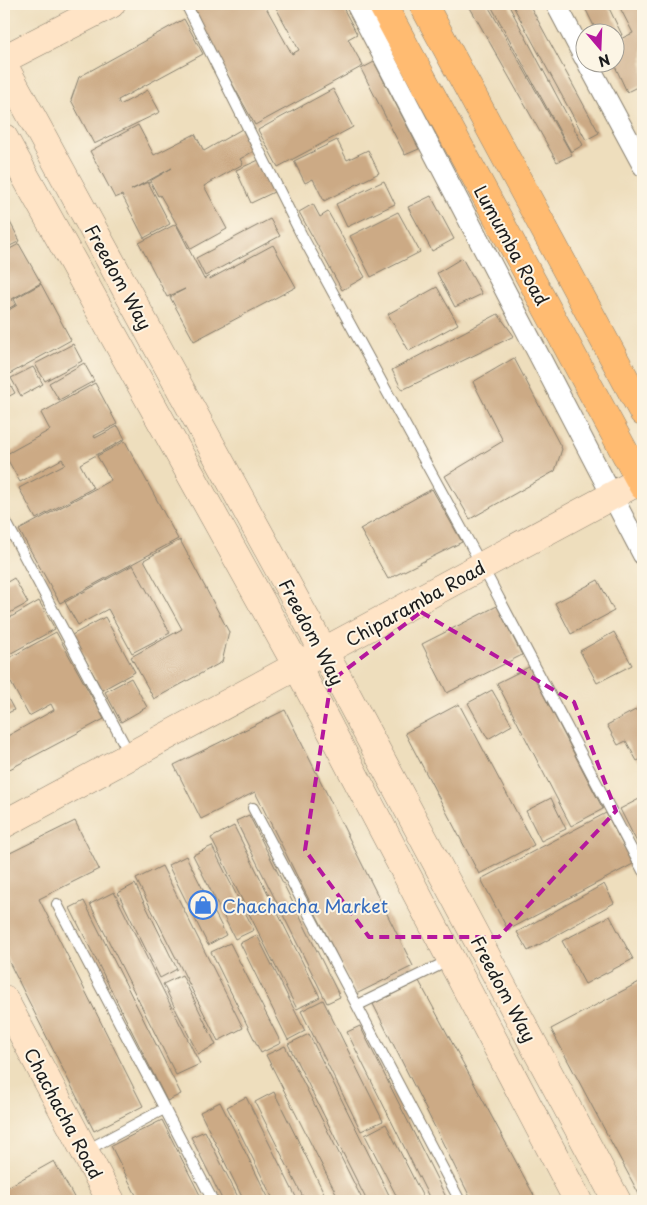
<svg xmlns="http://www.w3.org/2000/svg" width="647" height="1205" font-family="'Playpen Sans',sans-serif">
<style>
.building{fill:#ccaa85}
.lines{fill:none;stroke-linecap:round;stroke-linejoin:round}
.lane-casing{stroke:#857d6c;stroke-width:12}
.street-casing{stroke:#857d6c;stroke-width:22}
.secondary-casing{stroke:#857d6c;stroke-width:29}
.primary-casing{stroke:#857d6c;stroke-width:29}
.lane{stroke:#fff;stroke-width:10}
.street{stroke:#fff;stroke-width:20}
.secondary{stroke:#ffe4c6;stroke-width:28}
.primary{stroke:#ffbb71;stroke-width:28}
.marked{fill:none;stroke:#b5179e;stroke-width:4;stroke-dasharray:10 6;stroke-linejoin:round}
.labels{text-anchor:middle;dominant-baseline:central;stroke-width:4;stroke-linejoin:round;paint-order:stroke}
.street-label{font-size:18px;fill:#1c1c1c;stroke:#fcf5e5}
.shop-label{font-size:18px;fill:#366cbe;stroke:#fcf5e5;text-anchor:start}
</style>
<rect width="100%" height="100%" fill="#fcf5e5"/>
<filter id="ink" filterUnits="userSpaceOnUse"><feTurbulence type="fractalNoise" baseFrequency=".02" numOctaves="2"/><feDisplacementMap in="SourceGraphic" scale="10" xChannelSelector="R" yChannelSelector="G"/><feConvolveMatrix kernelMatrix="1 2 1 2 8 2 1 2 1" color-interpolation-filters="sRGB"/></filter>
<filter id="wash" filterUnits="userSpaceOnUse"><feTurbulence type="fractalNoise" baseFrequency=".0096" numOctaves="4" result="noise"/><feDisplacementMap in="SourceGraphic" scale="20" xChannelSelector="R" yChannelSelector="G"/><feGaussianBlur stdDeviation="1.12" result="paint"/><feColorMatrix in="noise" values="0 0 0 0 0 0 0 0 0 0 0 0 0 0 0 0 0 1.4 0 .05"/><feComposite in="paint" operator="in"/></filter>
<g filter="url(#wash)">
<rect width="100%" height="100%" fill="#eedebd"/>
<g id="blocks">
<path class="building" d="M191,4H264L292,54L299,50L274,4H341L357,34L348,39L363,66L255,125L189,5Z
M468,4H487L572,155L557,162Z
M490,4H508L583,145L571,152Z
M512,4H529L599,133L586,140Z
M583,4H607L622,35L614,38V32H597Z
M618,4H643V61L641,62L643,68V84L627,92L613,62H614V42L633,33Z
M184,19L203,54L118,100L120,105L148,90L160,112L94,144L71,100L79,77Z
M374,62L419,149L405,155L361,69Z
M333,89L353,127L278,167L258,130Z
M138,125L154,155L195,134L204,151L242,129L254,151L240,159L243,164L204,186L227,229L191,249L160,195L158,196L150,181L172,168L131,190L148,182L170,224L144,238L122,195L115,198L90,151Z
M337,140L347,160L368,150L379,173L324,201L313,179L305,183L294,161Z
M259,160L274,192L251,203L236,170Z
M384,181L395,204L347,227L336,204Z
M431,196L454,239L432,251L408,207Z
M313,204L320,217L328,212L365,277L342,290L299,212Z
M4,211L20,241L4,249Z
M398,212L420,252L371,277L350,236Z
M270,219L280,236L205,276L196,258Z
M176,224L204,279L209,276L210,279L273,245L296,287L194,341L170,297L185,289L167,297L139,243Z
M19,244L41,283L12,299L15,305L4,311V252Z
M462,258L482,294L455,307L437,273Z
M41,284L71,340L4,377V313L17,305L14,299Z
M437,287L458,324L409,351L388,314Z
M498,314L514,336L402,390L392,370Z
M73,344L82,361L45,381L35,364Z
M514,358L562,449L555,471L470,519L445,476L503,441L473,382Z
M84,363L94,381L59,400L49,383Z
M33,367L43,384L21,396L11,378Z
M7,379L15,393L4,399V381Z
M95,383L117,424L94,436L95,438L118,426L125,439L80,464L93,488L36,519L19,488L65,464L62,459L20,482L5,455L50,430L41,413Z
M125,441L178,539L60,603L19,530L111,480L97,456Z
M432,489L462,542L388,579L360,529Z
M180,540L229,632L222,662L154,699L131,657L182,629L144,560Z
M133,565L170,633L132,653L108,609L78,625L65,602Z
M14,578L28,603L4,616V584Z
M598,580L614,611L571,634L555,603Z
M39,601L55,629L4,657V621Z
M497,606L522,655L447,693L422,644Z
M105,617L135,672L102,690L72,635Z
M56,632L104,719L4,772V738L54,710L51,704L29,716L4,670V661Z
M614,632L632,665L597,683L580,651Z
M529,667L603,809L571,826L497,683Z
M131,678L147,707L121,722L105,692Z
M492,690L512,725L488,739L468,703Z
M4,691L14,710L4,715Z
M459,704L534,845L479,874L405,733Z
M643,706V758L637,761L626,741L618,745L607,725Z
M285,710L413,966L356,994L255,792L201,819L174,765Z
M643,797V854L620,809Z
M551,798L566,829L541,841L526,811Z
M606,813L633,864L508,930L481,879Z
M249,815L340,997L327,1003L236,821Z
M75,821L99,869L39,899L143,1106L94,1131L4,952V856Z
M234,826L320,997L297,1009L211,838Z
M212,846L254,930L235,939L193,855Z
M186,856L226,935L208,945L168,865Z
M162,866L243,1028L218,1041L136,879Z
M135,884L177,969L160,978L118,893Z
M604,884L614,903L528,951L517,932Z
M114,892L200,1064L176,1075L90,904Z
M84,901L181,1094L167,1101L70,908Z
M610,916L633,959L585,984L562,941Z
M257,935L305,1031L288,1040L240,943Z
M230,943L281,1043L261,1053L211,952Z
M182,975L216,1045L198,1054L163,984Z
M643,980V1196L641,1198L551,1029Z
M419,981L537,1201H472L373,1004Z
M323,1000L383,1121L361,1131L301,1011Z
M360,1026L448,1201H431L347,1032Z
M309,1034L392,1201H367L288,1044Z
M285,1046L363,1201H340L266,1055Z
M274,1092L328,1201H305L255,1102Z
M246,1097L298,1201H274L227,1107Z
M220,1102L270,1201H244L200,1112Z
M162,1120L203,1201H139L111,1146Z
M386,1124L425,1201H399L365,1135Z
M205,1131L240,1201H223L191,1137Z
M54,1161L76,1201H4V1189Z"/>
</g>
</g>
<g filter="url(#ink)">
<use href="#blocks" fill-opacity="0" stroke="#857d6c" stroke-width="1"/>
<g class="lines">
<defs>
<path id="lane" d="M186,4L301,234L482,566L643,871
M4,518L130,755
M253,808L460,1201
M57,904L213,1201
M358,1005L450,960
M85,1151L164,1109"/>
<path id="street" d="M356,4L643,555
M556,4L584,57
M587,62L643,166"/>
<path id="secondary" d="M4,59L111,4
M4,66L324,652L617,1201
M4,138L297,666L578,1201
M4,824L641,480
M4,999L111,1201"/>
<path id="primary" d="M382,4L643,486
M423,4L643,412"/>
</defs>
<use href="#lane" class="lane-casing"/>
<use href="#street" class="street-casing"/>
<use href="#secondary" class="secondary-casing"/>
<use href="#primary" class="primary-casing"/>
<use href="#lane" class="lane"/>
<use href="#street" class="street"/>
<use href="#secondary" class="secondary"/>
<use href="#primary" class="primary"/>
</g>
</g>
<path class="marked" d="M421,612L574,702L616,811L499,937H369L305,850L331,681Z"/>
<defs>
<symbol id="shop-ring" viewBox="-11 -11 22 22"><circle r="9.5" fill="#fcf5e5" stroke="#3f7fe0" stroke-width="1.5"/><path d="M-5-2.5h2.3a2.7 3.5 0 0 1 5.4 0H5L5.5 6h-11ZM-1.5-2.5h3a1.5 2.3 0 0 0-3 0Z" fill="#3f7fe0"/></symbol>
</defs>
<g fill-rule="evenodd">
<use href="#shop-ring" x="187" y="889" width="32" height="32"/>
</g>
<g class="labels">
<g class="street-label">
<text transform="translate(512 245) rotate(61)">Lumumba Road</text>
<text transform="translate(119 277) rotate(61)">Freedom Way</text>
<text transform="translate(415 603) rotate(-29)">Chiparamba Road</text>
<text transform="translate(312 632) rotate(62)">Freedom Way</text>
<text transform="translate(504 989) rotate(62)">Freedom Way</text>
<text transform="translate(64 1113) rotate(62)">Chachacha Road</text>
</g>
<g class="shop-label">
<text x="222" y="905">Chachacha Market</text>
</g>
</g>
<rect width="647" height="1205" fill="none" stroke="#fcf5e5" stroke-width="20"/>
<g transform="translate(600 48) rotate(161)"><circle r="24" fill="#fcf5e5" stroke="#a29e95"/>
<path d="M0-4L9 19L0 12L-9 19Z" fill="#b5179e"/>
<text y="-8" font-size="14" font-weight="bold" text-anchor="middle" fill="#1c1c1c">N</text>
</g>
</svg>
